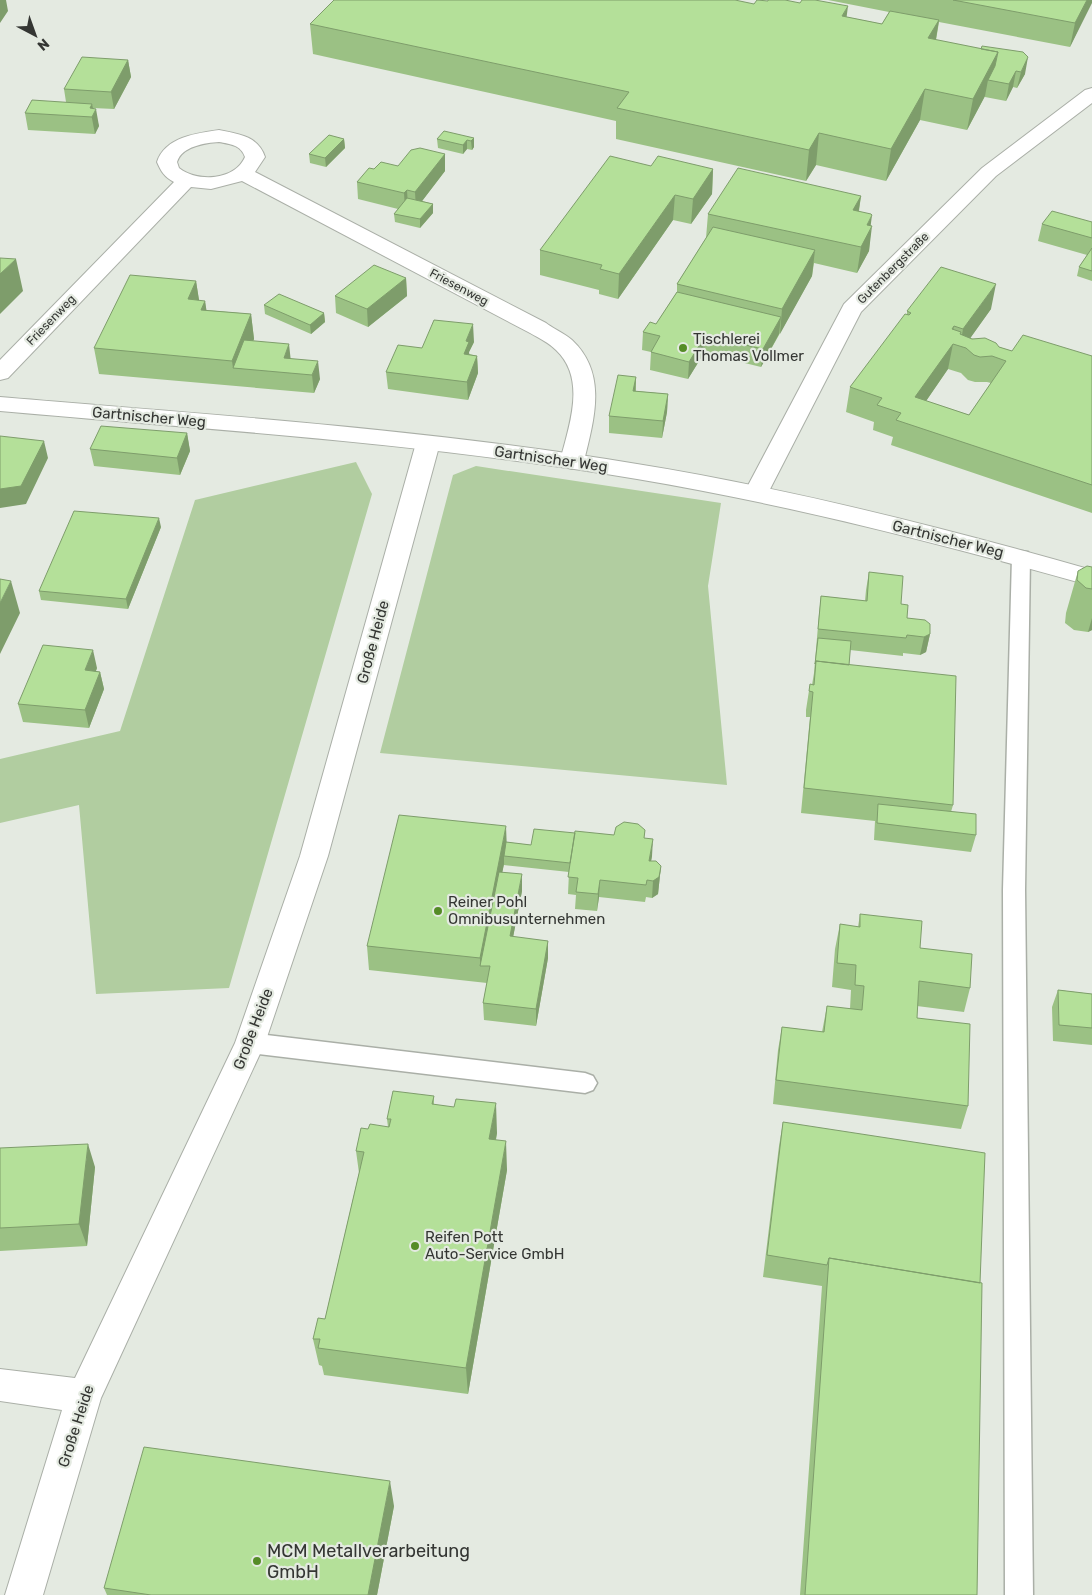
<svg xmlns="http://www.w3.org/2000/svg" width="1092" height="1595" font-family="Rubik,sans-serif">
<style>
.green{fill:#b1cda0}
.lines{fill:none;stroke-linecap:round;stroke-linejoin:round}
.service-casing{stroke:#aaafa7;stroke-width:3}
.minor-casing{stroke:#aaafa7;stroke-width:2}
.tertiary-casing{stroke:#aaafa7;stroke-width:2}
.service{fill:#fff;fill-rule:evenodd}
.minor{fill:#fff;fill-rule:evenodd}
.tertiary{fill:#fff;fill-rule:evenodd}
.wall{fill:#9bc184;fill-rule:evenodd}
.shaded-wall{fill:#7e9d6b}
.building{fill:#b4e099;stroke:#7e9d6b;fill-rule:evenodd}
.poi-dot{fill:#558c27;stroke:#e4eae1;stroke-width:2}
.labels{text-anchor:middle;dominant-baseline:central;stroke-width:4.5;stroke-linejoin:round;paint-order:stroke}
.far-street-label{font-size:12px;fill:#343633;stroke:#e4eae1}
.poi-label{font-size:15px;fill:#343633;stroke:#e4eae1;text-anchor:start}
.street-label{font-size:15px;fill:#343633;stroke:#e4eae1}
.near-poi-label{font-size:18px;fill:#343633;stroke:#e4eae1;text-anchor:start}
</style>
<rect width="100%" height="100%" fill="#e4eae1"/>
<path class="green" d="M356,462L372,494L229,988L96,994L79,805L0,823V759L120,731L195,500Z
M476,466L721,503L708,586L727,785L380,753L453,475Z"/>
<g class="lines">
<defs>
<path id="service" d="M1021,551L1028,552L1030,557L1025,890L1033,1595H1005L1003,890L1012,557L1014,552Z
M250,1033L585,1073L593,1076L597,1083L593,1090L585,1093L250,1053L242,1050L238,1043L242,1036Z"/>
<path id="minor" d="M1092,88V103L996,176L861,312L768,493L764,498L756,501L748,498L744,493L844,304L982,168L1085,90Z
M219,130C239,134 258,136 265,157L255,172L546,323C554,329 564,333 572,340C608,374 594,419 584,461L580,466L572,469L564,466L560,461C569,426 587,379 556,350C549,343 539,338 530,333L242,181L211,189L191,187L8,378L0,380V360L174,182C164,177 161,171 157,162C165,137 197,133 219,130ZM219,142C230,144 241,145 245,157C235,180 198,183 179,168L177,162C182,146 205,143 219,142Z
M428,436L436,438L440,443L328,856L265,1043L101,1398L43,1595H5L62,1410L0,1401V1369L75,1378L235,1043L300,856L416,443L420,438Z"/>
<path id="tertiary" d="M0,397C212,415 426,429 637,464C791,489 942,527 1092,570V586C942,544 791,505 637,479C426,443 212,430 0,411Z"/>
</defs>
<use href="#service" class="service-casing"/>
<use href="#minor" class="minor-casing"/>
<use href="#tertiary" class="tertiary-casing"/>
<use href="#service" class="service"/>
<use href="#minor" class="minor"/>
<use href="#tertiary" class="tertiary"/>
</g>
<path class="wall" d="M828,0H1092L1070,47L939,22L936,40L981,49L1025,74L1017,88L1013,87L1006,101L985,97V96L967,130L920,120L886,181L816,165L806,181L616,139V121L313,54L310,24L754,4L847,17L882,24L889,12Z
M128,60L131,77L114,109L93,108L99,126L95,134L28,130L25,113L66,102L64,89Z
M474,138V147L472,150L467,149L463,154L438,148L437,139Z
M344,139L345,148L326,167L310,163L309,154Z
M445,154V171L422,201L433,204V213L420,228L395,222L394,214L398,209L358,199L357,182L374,169L398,166Z
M651,166L713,169L712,194L691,224L673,220L618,299L599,294V290L540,275V250Z
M861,196L859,211L871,226L869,251L857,273L814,263L812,276L761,367L704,353L688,379L650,370L651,352L642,350L643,332L656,324L677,292V284L706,238L708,214Z
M1092,222V281L1077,276L1079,267L1087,255L1038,241L1042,224Z
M406,278L407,296L368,327L336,313L335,296Z
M196,281L199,301H205L206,310L251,314L254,339L253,341L291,359L320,379L314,393L99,374L94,348Z
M264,305L324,313L325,322L311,334L265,314Z
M991,309L970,338L1012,351L1092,356V513L891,445L893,437L873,430L874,422L846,412L850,387L907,315V311ZM948,369L961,373L968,380L975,382H987L991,383L969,415L926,401Z
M474,342L469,352V354L477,356L478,373L468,400L388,389L386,372L422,348Z
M636,377V391L668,394L667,412L662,438L609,433V416Z
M187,433L190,451L180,475L94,466L90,449Z
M161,527L128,609L41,600L39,591Z
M1092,567V630L1088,632L1074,630L1065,623L1066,613L1078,571Z
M869,572L901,604L907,618L930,634L926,652L920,655L903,653V656L850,650L849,665L953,805L951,812L976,835L971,852L874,840L875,821L801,813L810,717H806V710L810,684L812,685L814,673L819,614L821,596L865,601L866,590Z
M97,668L96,671L100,672L104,689L89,728L23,722L18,704Z
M645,830L644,838L652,856L651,861L661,866L658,894L652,898L646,897L645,902L599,897L597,911L575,909L576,895L568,894L569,872L504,865V864L502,872L522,891L513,937L548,941V958L536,1026L484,1020L483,1003L487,983L369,970L367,946L506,842L531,845L575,833L614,835Z
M860,914L920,948L970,988L964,1012L917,1006V1018L968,1106L961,1129L773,1104L778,1050L782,1027L822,1032L827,1006L850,1009L851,990L832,987L835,949L840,924L858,927Z
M1058,990L1092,994V1045L1053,1041L1052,1007Z
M434,1096V1105L497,1133L496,1140L507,1170L468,1394L324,1375L322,1366L319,1365L313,1339L325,1319L359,1173L356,1151L368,1129L388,1127L387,1119Z
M783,1122L980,1283L977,1595H800L822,1286L763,1277L779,1146Z
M0,1148L95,1167L87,1246L0,1251Z
M394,1506L377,1595H107L104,1588Z"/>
<path class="shaded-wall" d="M0,0H6L8,11L0,23Z
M1087,0H1092V3L1070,47L1075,23Z
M848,6L844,37L842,16Z
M939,20L934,51L928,38Z
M998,52L992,81L988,80L985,96L967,130L973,99Z
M1028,57L1025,74L1017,88L1021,72Z
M128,60L131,77L114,109L111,92Z
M1016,71L1013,87L1006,101L1009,84Z
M925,89L920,120L886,181L891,149Z
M92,104L94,113L96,109L99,126L95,134L90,108Z
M819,133L816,165L806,181L809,150Z
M474,138V147L472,150L471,141Z
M344,139L345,148L326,167L325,158Z
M467,140V149L463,154V145Z
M445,154V171L416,209L415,192Z
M713,169L712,194L691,224L693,199Z
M407,190L408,207L405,210L404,193Z
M675,195L673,220L618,299L619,274Z
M861,196L857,221L853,210Z
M433,204V213L420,228V219Z
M872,215L870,231L872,226L869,251L857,273L861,247L867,225Z
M815,250L812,276L780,334L782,309Z
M16,259L23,291L0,314V274Z
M406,278L407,296L368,327L367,309Z
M196,281L200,306L188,299Z
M996,284L991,309L964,347L960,346L963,329Z
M205,301L209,326L201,310Z
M324,313L325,322L311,334L310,325Z
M251,314L254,339L242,369L233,368L232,361Z
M781,317L779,334L761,367L763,349Z
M473,324L474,342L469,352L470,359L464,354L466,341Z
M954,326L950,348L953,344L948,369L911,423L915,397Z
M705,336L704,353L688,379L689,362Z
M289,344L291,362L284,358Z
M477,356L478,373L468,400L467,382Z
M318,361L320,379L314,393L312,375Z
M636,377L635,395L633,391Z
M668,394L667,412L662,438L663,421Z
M187,433L190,451L180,475L177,458Z
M44,441L48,458L26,504L0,508V489Z
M159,518L161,527L128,609L126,599Z
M11,581L20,613L0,654V603Z
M1092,618V630L1088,632Z
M930,634L926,652L920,655L924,637Z
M93,650L97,668L89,688L85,670Z
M100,672L104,689L89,728L85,710Z
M506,826L507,851L504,856V864L484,966H480V958Z
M653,839L652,856L648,878L649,861Z
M661,866L658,894L652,898L653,881Z
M522,874V891L510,953V936Z
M600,880L599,897L597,911L598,894Z
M548,941V958L536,1026V1009Z
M496,1103L497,1133L490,1168L489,1139Z
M506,1141L507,1170L468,1394L466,1368Z
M88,1144L95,1167L87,1246L79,1224Z
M390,1481L394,1506L377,1595H368Z"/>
<path class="building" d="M334,0H735L754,4L757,0L768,1V0H785L800,3L802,0H815L848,6L842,16L882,24L890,11L939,20L928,38L998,52L973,99L925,89L891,149L819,133L809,150L617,108L629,92L310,24Z
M953,0H1087L1075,23Z
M982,46L1023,52L1028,57L1021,72L1016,71L1009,84L988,80L995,66L998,52L981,49Z
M82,57L128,60L111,92L64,89Z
M32,100L92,104L90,108L96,109L92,117L25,113Z
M444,131L474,138L471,141L467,140L463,145L437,139Z
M329,135L344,139L325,158L309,154Z
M420,148L445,154L415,192L407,190L404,193L357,182L369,168L374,169L381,162L398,166L411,150Z
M610,156L651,166L658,156L713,169L693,199L675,195L619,274L600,269L602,265L540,250Z
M738,168L861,196L853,210L871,214L872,215L867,225L872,226L861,247L708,214Z
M407,198L433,204L420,219L394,214Z
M1052,211L1092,222V238L1042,224Z
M713,227L815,250L782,309L677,284Z
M1092,248V271L1079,267Z
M0,258L16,259L0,274Z
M374,265L406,278L367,309L335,296Z
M941,267L996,284L963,329L954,326L952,329L961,332L960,334L972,339L985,338L996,343L999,347L1012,351L1023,335L1092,356V485L896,420L901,413L877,405L882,398L850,387L905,314L909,315L911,313L907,311ZM953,344L966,348L974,355L980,357L992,356L1006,361L969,415L915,397Z
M130,275L196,281L188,299L205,301L201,310L251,314L232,361L94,348Z
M677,292L781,317L763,349L705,336L689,362L651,352L660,336L643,332L650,322L656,324Z
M279,294L324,313L310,325L264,305Z
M434,320L473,324L466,341L469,342L464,354L477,356L467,382L386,372L398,345L422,348Z
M244,340L289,344L284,358L318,361L312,375L233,368Z
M618,375L636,377L633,391L668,394L663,421L609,416Z
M101,426L187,433L177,458L90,449Z
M0,436L44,441L21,486L0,489Z
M74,511L159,518L126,599L39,591Z
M1087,566L1092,567V589L1086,588L1077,580L1078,571Z
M869,572L903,576L901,604L908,605L907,618L925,620L930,624V634L924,637L907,635L906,638L818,629L821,596L867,601Z
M0,579L11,581L0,603Z
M818,638L851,641L849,665L816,661L815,664Z
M43,645L93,650L85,670L100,672L85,710L18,704Z
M816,661L956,676L953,805L804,788L813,692L809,691L810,684L814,685Z
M878,804L976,814V835L877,823Z
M399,815L506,826L480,958L367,946Z
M624,822L638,824L645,830L644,838L653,839L649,861H656L661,866L659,877L653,881L647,880L646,885L600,880L598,894L576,892L578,878L568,877L575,831L614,835L616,827Z
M534,829L575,833L570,863L504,856L506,842L531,845Z
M499,872L522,874L510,936L548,941L536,1009L483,1003L490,966H480Z
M860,914L922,921L920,948L972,954L970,988L919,981L917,1018L970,1024L968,1106L776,1080L782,1027L824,1032L827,1006L862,1010L864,986L855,985L856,965L837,963L840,924L860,927Z
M1058,990L1092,994V1028L1059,1025Z
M393,1091L434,1096L432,1104L454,1107L456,1099L496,1103L489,1139L506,1141L466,1368L318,1348L320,1339H313L318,1318L325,1319L364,1152L356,1151L361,1128L368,1129L370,1124L389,1127L391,1119H387Z
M783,1122L985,1153L980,1283L829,1258L827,1265L767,1255Z
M88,1144L79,1224L0,1228V1148Z
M829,1258L982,1283L977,1595H805Z
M144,1447L390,1481L368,1595H151L104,1588Z"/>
<g class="poi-dot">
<circle cx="683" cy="348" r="5"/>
<circle cx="438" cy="911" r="5"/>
<circle cx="415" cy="1246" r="5"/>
<circle cx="257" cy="1561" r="5"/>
</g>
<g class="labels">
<g class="far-street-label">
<text transform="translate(893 268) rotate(-45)">Gutenbergstraße</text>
<text transform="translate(459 287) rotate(28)">Friesenweg</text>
<text transform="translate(51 320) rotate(-46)">Friesenweg</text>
</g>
<g class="poi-label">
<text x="693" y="339">Tischlerei<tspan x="693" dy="17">Thomas Vollmer</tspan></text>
<text x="448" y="902">Reiner Pohl<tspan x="448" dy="17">Omnibusunternehmen</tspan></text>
<text x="425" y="1237">Reifen Pott<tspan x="425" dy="17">Auto-Service GmbH</tspan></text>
</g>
<g class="street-label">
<text transform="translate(149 417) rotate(5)">Gartnischer Weg</text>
<text transform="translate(551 459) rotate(8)">Gartnischer Weg</text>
<text transform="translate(948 539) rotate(14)">Gartnischer Weg</text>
<text transform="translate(373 642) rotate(-75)">Große Heide</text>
<text transform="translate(253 1029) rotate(-69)">Große Heide</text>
<text transform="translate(76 1426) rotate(-72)">Große Heide</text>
</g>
<g class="near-poi-label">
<text x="267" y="1551">MCM Metallverarbeitung<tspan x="267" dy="21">GmbH</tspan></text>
</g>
</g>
<g transform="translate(35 35) rotate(139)" stroke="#e4eae1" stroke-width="4" paint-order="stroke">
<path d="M0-4L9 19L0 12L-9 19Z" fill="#343633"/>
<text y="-8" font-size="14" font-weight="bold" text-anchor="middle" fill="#343633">N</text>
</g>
</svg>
